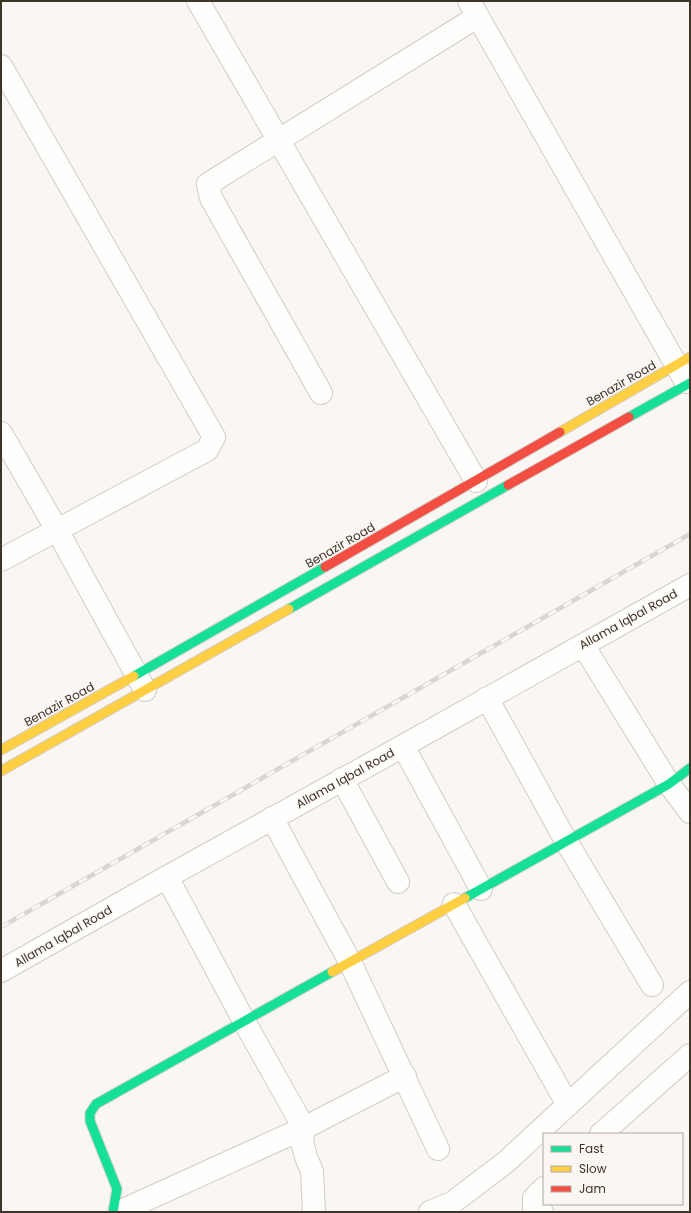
<svg xmlns="http://www.w3.org/2000/svg" width="691" height="1213" font-family="Poppins,sans-serif">
<style>
.lines{fill:none;stroke-linecap:round;stroke-linejoin:round}
.street-casing{stroke:#d2ccc7;stroke-width:24}
.fast-casing{stroke:#d2ccc7;stroke-width:11}
.slow-casing{stroke:#d2ccc7;stroke-width:11}
.jam-casing{stroke:#d2ccc7;stroke-width:11}
.street{stroke:#fefefd;stroke-width:22}
.fast{stroke:#16e098;stroke-width:9}
.slow{stroke:#ffcf43;stroke-width:9}
.jam{stroke:#f24e42;stroke-width:9}
.rail-casing{stroke:#d7d6d5;stroke-width:4.5}
.rail{stroke:#fbf6f2;stroke-width:3;stroke-dasharray:9;stroke-linecap:butt}
.labels{text-anchor:middle;dominant-baseline:central;stroke-width:3;stroke-linejoin:round;paint-order:stroke}
.street-label{font-size:12px;fill:#3d342a;stroke:#fbf6f2}
</style>
<rect width="100%" height="100%" fill="#f9f6f4"/>
<g class="lines">
<defs>
<path id="street" d="M198,1L476,481
M469,1L686,382
M1,66L214,437L207,450L1,560
M321,393L211,198L208,184L477,17
M1,433L57,530L145,690
M583,645L669,784L690,812
M487,698L566,841L652,985
M403,746L481,889
M342,779L398,882
M272,818L350,962L438,1149
M167,877L244,1021L304,1128L302,1142L306,1157L312,1171L314,1212
M454,904L568,1105
M1,971L167,877L403,746L690,585
M601,1134L690,1055
M119,1212L304,1128L405,1076
M430,1212L452,1203L506,1162L690,992
M542,1212L534,1208V1198L544,1188"/>
<path id="fast" d="M629,417L690,383
M289,609L508,485
M134,676L325,567
M465,898L669,784L690,768
M113,1212L117,1189L90,1121V1113L96,1104L332,972"/>
<path id="slow" d="M560,432L690,357
M1,750L134,676
M1,771L289,609
M332,972L465,898"/>
<path id="jam" d="M508,485L629,417
M325,567L560,432"/>
</defs>
<use href="#street" class="street-casing"/>
<use href="#fast" class="fast-casing"/>
<use href="#slow" class="slow-casing"/>
<use href="#jam" class="jam-casing"/>
<use href="#street" class="street"/>
<use href="#fast" class="fast"/>
<use href="#slow" class="slow"/>
<use href="#jam" class="jam"/>
<defs>
<path id="rail" d="M1,927L690,534"/>
</defs>
<use href="#rail" class="rail-casing"/>
<use href="#rail" class="rail"/>
</g>
<g class="labels">
<g class="street-label">
<text transform="translate(621 383) rotate(-30)">Benazir Road</text>
<text transform="translate(340 545) rotate(-30)">Benazir Road</text>
<text transform="translate(628 619) rotate(-29)">Allama Iqbal Road</text>
<text transform="translate(59 704) rotate(-29)">Benazir Road</text>
<text transform="translate(345 778) rotate(-29)">Allama Iqbal Road</text>
<text transform="translate(63 936) rotate(-30)">Allama Iqbal Road</text>
</g>
</g>
<rect width="691" height="1213" fill="none" stroke="#3d342a" stroke-width="4"/>
<rect x="543" y="1133" width="140" height="72" fill="#fbf6f2" stroke="#afa8a2"/>
<rect x="551" y="1146" width="20" height="6" fill="#16e098" stroke="#afa8a2"/>
<text x="579" y="1153" font-size="12" fill="#3d342a">Fast</text>
<rect x="551" y="1166" width="20" height="6" fill="#ffcf43" stroke="#afa8a2"/>
<text x="579" y="1173" font-size="12" fill="#3d342a">Slow</text>
<rect x="551" y="1186" width="20" height="6" fill="#f24e42" stroke="#afa8a2"/>
<text x="579" y="1193" font-size="12" fill="#3d342a">Jam</text>
</svg>
